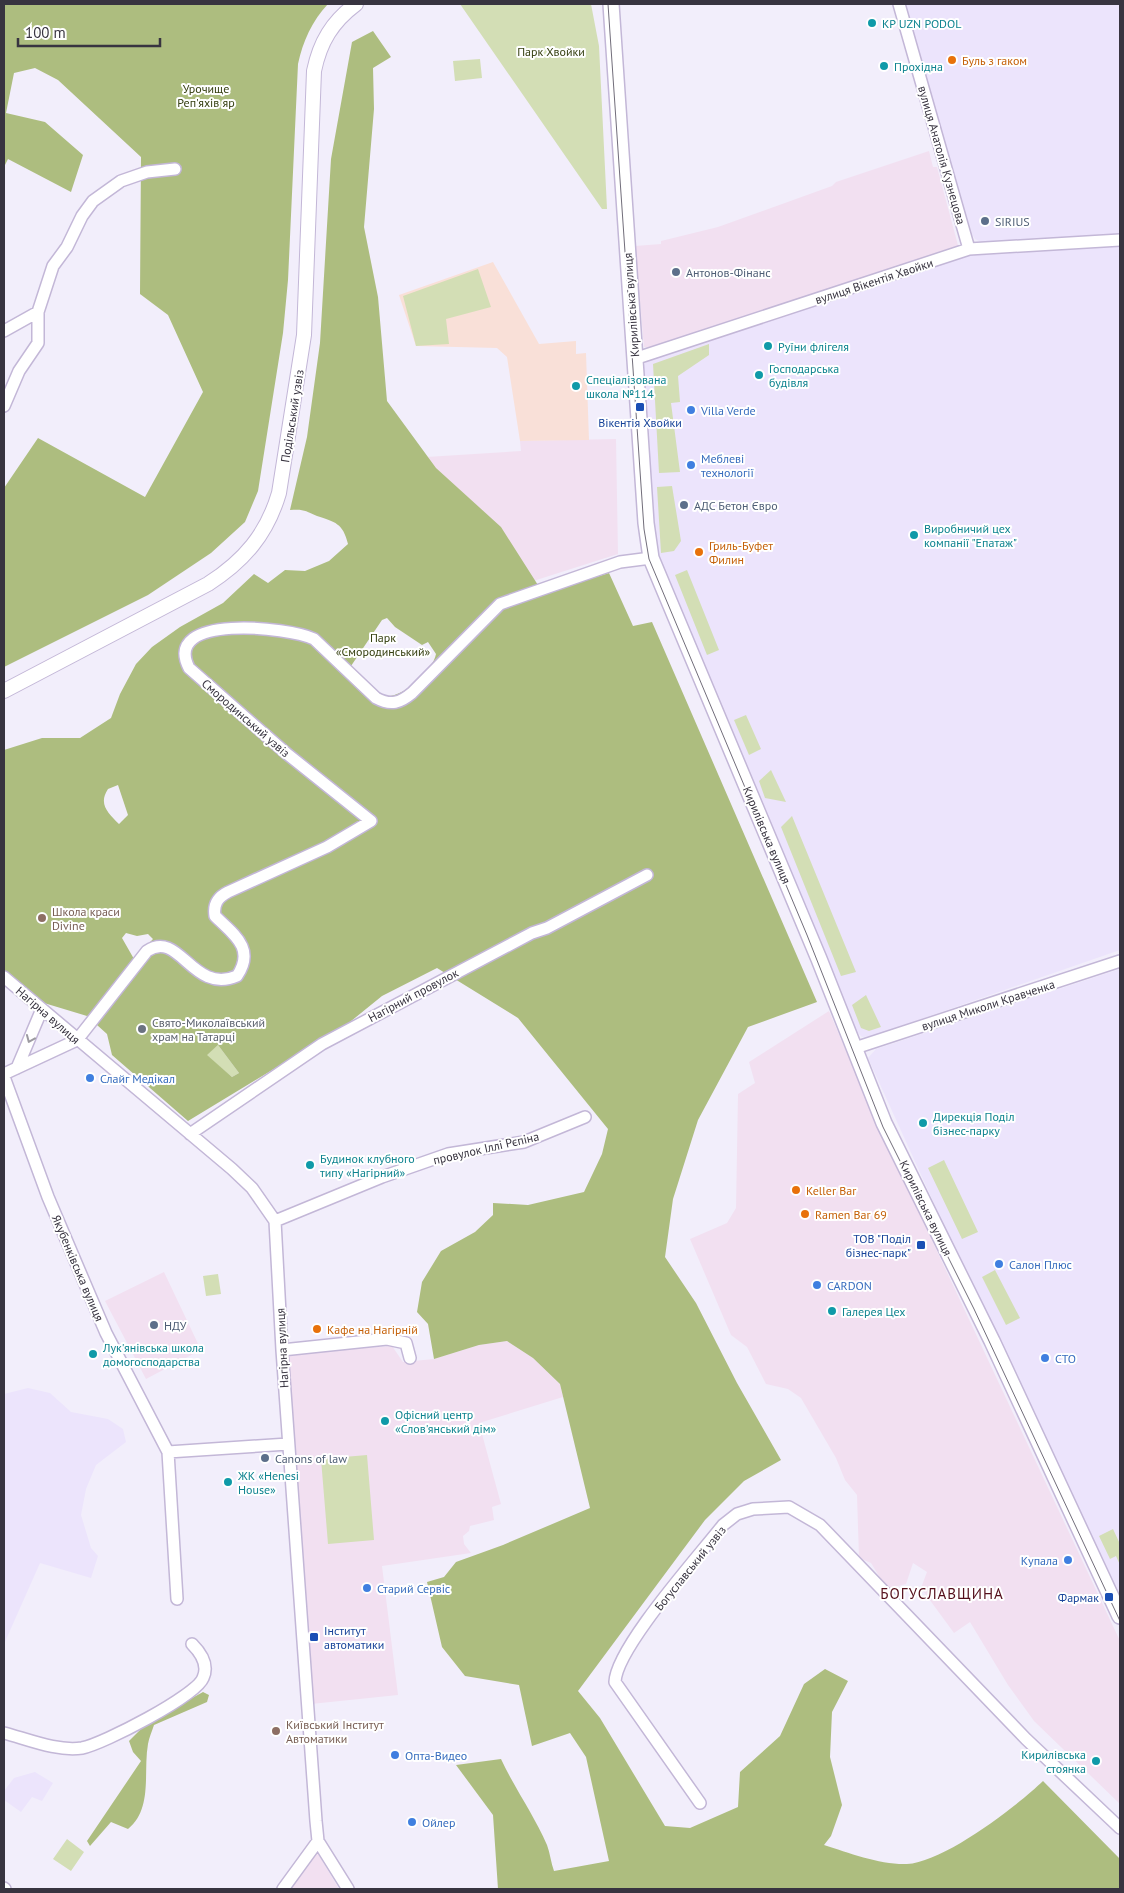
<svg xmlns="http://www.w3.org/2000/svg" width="1124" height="1893" font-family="'PT Sans',sans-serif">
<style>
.commercial{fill:#f2e0f1}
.built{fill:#ece4fc}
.education{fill:#f9e0d8}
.green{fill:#d3deb5}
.forest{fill:#adbd7f;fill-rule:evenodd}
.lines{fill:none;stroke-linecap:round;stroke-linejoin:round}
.minor-casing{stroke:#c3b7d7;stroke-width:14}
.tertiary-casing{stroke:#c3b7d7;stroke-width:16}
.secondary-casing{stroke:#c3b7d7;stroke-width:18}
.minor{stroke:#fff;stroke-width:11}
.tertiary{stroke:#fff;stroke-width:14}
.secondary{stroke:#fff;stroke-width:15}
.tram{stroke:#716d7a;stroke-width:1}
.oneway{stroke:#9c9aa0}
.culture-dot{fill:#0f9aa8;stroke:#fff;stroke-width:2}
.food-dot{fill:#e8710a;stroke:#fff;stroke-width:2}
.service-dot{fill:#5c6f8a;stroke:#fff;stroke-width:2}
.transit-dot{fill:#1a4fb4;stroke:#fff;stroke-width:2}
.shop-dot{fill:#3f7fe0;stroke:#fff;stroke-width:2}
.education-dot{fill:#8d6e63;stroke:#fff;stroke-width:2}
.worship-dot{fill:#6b7280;stroke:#fff;stroke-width:2}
.labels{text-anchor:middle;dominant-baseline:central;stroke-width:4;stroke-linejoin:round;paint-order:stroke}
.culture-label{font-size:12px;fill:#0d838f;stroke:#fff;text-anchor:start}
.park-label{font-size:12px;fill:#343e0f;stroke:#fff}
.food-label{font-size:12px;fill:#c56008;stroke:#fff;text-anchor:start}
.street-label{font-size:12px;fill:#383440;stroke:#fff}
.service-label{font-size:12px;fill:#4e5e75;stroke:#fff;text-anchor:start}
.shop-label{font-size:12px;fill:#366cbe;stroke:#fff;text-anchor:start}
.transit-label{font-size:12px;fill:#164399;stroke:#fff;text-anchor:end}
.education-label{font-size:12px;fill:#785e54;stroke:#fff;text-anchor:start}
.worship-label{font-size:12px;fill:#5b616d;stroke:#fff;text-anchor:start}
.quarter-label{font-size:15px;letter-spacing:1px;fill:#540e1b;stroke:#fff}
</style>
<rect width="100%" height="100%" fill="#f2eefb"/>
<path class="commercial" d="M929,151L933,167H937L959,249L652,348L644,347L635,246L661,244V241L718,227L832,186L836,182Z
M616,439L618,554L527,583L426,457L521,451L520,441Z
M829,1011L875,1119L1120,1641V1804L1034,1721L1008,1685L970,1622L954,1633L921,1588L927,1572L913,1563L906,1584L887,1589L871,1563L859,1558L857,1495L845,1480L836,1458L801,1398L788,1389L766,1384L747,1347L731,1335L690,1239L727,1223L736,1208L738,1094L755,1083L749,1062Z
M164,1272L201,1350L146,1379L105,1301Z
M507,1341L533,1358L560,1384L563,1397L479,1423L501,1504L492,1507L494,1520L470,1526L469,1531L463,1536L464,1544L471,1553L382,1566L398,1695L311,1704L288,1354L392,1346L403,1362L434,1359L479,1345Z
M318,1854L339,1889H289L312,1856Z"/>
<path class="built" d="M905,4H1120V234L983,243L975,239L972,234Z
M1120,245V950L872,1036L862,1037L856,1031L656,556L642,367L649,359L964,255Z
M1120,969V1598L942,1221L868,1058L876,1049Z
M28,1388L50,1393L71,1412L108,1419L123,1429L126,1442L96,1465L86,1489L81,1515L91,1548L98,1556L91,1578L40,1563L4,1644V1394Z
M35,1772L53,1783L42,1801L32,1797L21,1812L4,1800V1791L14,1778Z"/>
<path class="education" d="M493,262L539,344L576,341V354L586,353L589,440L520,441L507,357L497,348L416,346L399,295Z"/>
<path class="green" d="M460,4H591L599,46L607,209H602Z
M480,59L482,78L455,81L453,61Z
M478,269L491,307L446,319L449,344L416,346L403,296Z
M709,344V355L678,376L680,402L671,403L680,472L659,473L653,364Z
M672,486L681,541L674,551L661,553L657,487Z
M687,570L719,650L707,655L675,575Z
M746,715L761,749L749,755L734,720Z
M771,770L786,802L765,798L759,781Z
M792,816L856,972L841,976L781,827Z
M866,995L881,1027L869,1031L861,1028L852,1005Z
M218,1045L239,1073L232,1077L206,1055Z
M944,1160L978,1232L962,1239L928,1168Z
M995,1270L1020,1318L1006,1325L982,1277Z
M218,1274L221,1294L206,1296L203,1276Z
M367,1455L374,1540L328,1544L321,1459Z
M1113,1529L1120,1544V1565L1116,1556L1110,1559L1099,1536Z
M67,1839L84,1852L71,1871L53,1859Z"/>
<path class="forest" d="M4,4H328C312,21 303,41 298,64L288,280L283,333L258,491L245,522L211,553L148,595L4,667V488L38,438L145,497L203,392L168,315L140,294L141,157L58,80L35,68L14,73L6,113L45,122L83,155L71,192L8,159L4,167Z
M373,31L391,57L373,68L374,109L364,227L378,297L387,401L436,468L501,527L543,593L609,573L633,626L652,622L817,1002L748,1027L698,1120L673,1199L665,1257L696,1303L737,1383L781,1460L744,1481L705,1520L578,1691L600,1718L665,1826L690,1828L738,1807L740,1772L780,1736L804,1684L825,1669L848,1681L832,1712L830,1757L842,1805L831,1836L824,1845C849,1853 881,1865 907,1864C944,1862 1016,1807 1043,1781L1120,1859V1889H498L493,1815L456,1765L501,1759C515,1789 534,1815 547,1845C550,1853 551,1863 554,1871L609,1861L586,1757L570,1733L532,1746L519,1685L465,1676L442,1647L427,1582L444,1577L456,1562L503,1545L590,1508L560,1384L533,1358L507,1341L479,1345L434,1359L428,1324L417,1312L422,1282L441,1251L475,1232L493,1215V1203L528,1205L584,1192L602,1154L608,1129L518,1018L437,968L382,996L345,1026L188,1121L112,1055L107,1034L87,1016L44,1003L28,994L4,972V750L42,738H80L111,718L120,694L136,664L152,647L180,627L223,603L254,574L268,583L285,570L305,571L329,561L348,544C343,523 335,522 317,516C305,511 305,509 290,510L307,437L320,343L331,159L352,42ZM387,618L395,627L422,645L428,642L436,654C433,671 401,700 383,696L351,666L382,620ZM118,785L128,815L119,824C108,813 98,804 108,789ZM126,933L137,936L148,934L153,939L134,959L122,938ZM218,1045L239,1073L232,1077L207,1055Z
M203,1692L209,1695L207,1702L154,1725C152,1731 149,1738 148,1744C143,1772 153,1809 128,1829L111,1822L90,1846L87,1841L141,1761L133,1752L129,1741L147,1723Z"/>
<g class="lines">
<defs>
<path id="minor" d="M899,4L969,249
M4,331L38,312
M634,359L969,249L1120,240
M4,406L19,371L38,343V312L53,266L67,247L82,216L93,201L121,181L147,172L175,169
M4,977L232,1169L252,1188L275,1221L282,1350L316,1821L318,1841L348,1889
M855,1048L1120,961
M17,1068L42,1009
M4,1074L77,1040L147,951C180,929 192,995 237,976C256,948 233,934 215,916C213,904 218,897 228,892L327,847L371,821L286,753L189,668C161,613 289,627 314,639L376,698C391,706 400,703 412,693L500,604L620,562L651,558
M4,1077L48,1197L91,1298L106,1333L168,1452L177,1599
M190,1134L322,1044L532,933L547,928L647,875
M275,1221L382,1177L448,1154L524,1142L585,1117
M282,1350L387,1339L406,1343L410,1358
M168,1452L288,1444
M4,1733C27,1739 58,1752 82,1748C103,1744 196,1696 203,1678C209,1665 201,1653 192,1644
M700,1803L615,1682C616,1648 699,1556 723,1525L737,1514L753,1509L789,1507L820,1525L1026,1739L1120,1828
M4,1888L5,1889
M283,1889L318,1841"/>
<path id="tertiary" d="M4,691L208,584C244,561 267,534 279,493L304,335L314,71C320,42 332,22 356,4"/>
<path id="secondary" d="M611,4L646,523L651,558L819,959L884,1123L992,1341L1120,1616"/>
</defs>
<use href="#minor" class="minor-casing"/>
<use href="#tertiary" class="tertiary-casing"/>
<use href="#secondary" class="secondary-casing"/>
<use href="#minor" class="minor"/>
<use href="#tertiary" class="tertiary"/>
<use href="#secondary" class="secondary"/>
<path class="tram" d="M608,4L644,529L649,559L807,935L883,1127L974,1309L1120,1621"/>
</g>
<defs><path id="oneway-chevron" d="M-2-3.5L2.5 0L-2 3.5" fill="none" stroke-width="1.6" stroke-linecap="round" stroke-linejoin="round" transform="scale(1.25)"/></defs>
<use class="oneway" href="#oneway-chevron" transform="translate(30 1039) rotate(113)"/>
<g class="culture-dot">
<circle cx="872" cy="23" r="5"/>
<circle cx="884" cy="66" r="5"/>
<circle cx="768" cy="346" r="5"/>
<circle cx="759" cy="375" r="5"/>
<circle cx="576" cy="386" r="5"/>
<circle cx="914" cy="535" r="5"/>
<circle cx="923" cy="1123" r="5"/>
<circle cx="310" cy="1165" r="5"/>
<circle cx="832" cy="1311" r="5"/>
<circle cx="93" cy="1354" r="5"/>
<circle cx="385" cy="1421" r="5"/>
<circle cx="228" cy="1482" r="5"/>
<circle cx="1096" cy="1761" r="5"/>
</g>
<g class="food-dot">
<circle cx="952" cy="60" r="5"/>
<circle cx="699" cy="552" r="5"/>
<circle cx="796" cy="1190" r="5"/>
<circle cx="805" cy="1214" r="5"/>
<circle cx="317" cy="1329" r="5"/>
</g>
<g class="service-dot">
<circle cx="985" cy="221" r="5"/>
<circle cx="676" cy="272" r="5"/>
<circle cx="684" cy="505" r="5"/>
<circle cx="154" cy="1325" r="5"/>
<circle cx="265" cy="1458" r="5"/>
</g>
<g class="transit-dot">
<rect x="635" y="402" width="10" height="10" rx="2.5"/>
<rect x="916" y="1240" width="10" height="10" rx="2.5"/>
<rect x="1104" y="1592" width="10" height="10" rx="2.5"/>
<rect x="309" y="1632" width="10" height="10" rx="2.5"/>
</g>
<g class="shop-dot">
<circle cx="691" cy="410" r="5"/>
<circle cx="691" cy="465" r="5"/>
<circle cx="90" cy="1078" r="5"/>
<circle cx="999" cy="1264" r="5"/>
<circle cx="817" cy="1285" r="5"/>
<circle cx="1045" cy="1358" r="5"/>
<circle cx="1068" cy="1560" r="5"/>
<circle cx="367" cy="1588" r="5"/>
<circle cx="395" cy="1755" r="5"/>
<circle cx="412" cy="1822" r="5"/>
</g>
<g class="education-dot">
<circle cx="42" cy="918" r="5"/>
<circle cx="276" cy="1731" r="5"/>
</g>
<circle class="worship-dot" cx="142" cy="1029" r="5"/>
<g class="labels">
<g class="culture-label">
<text x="882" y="23">KP UZN PODOL</text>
<text x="894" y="66">Прохідна</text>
<text x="778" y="346">Руїни флігеля</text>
<text x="769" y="368">Господарська<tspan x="769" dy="14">будівля</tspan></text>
<text x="586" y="379">Спеціалізована<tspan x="586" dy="14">школа №114</tspan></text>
<text x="924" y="528">Виробничий цех<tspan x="924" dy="14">компанії "Епатаж"</tspan></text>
<text x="933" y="1116">Дирекція Поділ<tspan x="933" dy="14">бізнес-парку</tspan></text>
<text x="320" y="1158">Будинок клубного<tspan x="320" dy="14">типу «Нагірний»</tspan></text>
<text x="842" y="1311">Галерея Цех</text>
<text x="103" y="1347">Лук'янівська школа<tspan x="103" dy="14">домогосподарства</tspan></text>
<text x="395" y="1414">Офісний центр<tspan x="395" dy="14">«Слов'янський дім»</tspan></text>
<text x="238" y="1475">ЖК «Henesi<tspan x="238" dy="14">House»</tspan></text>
<text x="1086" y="1754" text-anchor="end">Кирилівська<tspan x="1086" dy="14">стоянка</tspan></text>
</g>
<g class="park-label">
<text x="551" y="51">Парк Хвойки</text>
<text x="206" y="88">Урочище<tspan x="206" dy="14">Реп'яхів яр</tspan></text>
<text x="383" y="637">Парк<tspan x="383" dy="14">«Смородинський»</tspan></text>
</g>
<g class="food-label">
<text x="962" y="60">Буль з гаком</text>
<text x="709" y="545">Гриль-Буфет<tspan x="709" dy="14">Филин</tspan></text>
<text x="806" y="1190">Keller Bar</text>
<text x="815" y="1214">Ramen Bar 69</text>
<text x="327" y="1329">Кафе на Нагірній</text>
</g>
<g class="street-label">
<text transform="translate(942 155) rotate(74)">вулиця Анатолія Кузнецова</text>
<text transform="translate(874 281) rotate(-18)">вулиця Вікентія Хвойки</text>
<text transform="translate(631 305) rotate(-94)">Кирилівська вулиця</text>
<text transform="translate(292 416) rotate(-81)">Подільський узвіз</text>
<text transform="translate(246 718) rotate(41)">Смородинський узвіз</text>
<text transform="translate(767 835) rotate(67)">Кирилівська вулиця</text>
<text transform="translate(413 995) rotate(-28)">Нагірний провулок</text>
<text transform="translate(988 1005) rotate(-18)">вулиця Миколи Кравченка</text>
<text transform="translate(48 1015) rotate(41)">Нагірна вулиця</text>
<text transform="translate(486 1148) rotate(-13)">провулок Іллі Рєпіна</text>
<text transform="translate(926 1208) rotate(64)">Кирилівська вулиця</text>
<text transform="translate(78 1268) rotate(67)">Якубенківська вулиця</text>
<text transform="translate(282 1348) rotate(-93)">Нагірна вулиця</text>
<text transform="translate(690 1568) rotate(-51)">Богуславський узвіз</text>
</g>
<g class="service-label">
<text x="995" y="221">SIRIUS</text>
<text x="686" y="272">Антонов-Фінанс</text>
<text x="694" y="505">АДС Бетон Євро</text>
<text x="164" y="1325">НДУ</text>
<text x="275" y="1458">Canons of law</text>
</g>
<g class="shop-label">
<text x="701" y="410">Villa Verde</text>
<text x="701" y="458">Меблеві<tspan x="701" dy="14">технології</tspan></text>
<text x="100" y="1078">Слайг Медікал</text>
<text x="1009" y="1264">Салон Плюс</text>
<text x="827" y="1285">CARDON</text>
<text x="1055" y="1358">СТО</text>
<text x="1058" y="1560" text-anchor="end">Купала</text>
<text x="377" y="1588">Старий Сервіс</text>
<text x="405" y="1755">Опта-Видео</text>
<text x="422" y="1822">Ойлер</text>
</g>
<g class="transit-label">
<text x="640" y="422" text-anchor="middle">Вікентія Хвойки</text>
<text x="911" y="1238">ТОВ "Поділ<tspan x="911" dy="14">бізнес-парк"</tspan></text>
<text x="1099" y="1597">Фармак</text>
<text x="324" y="1630" text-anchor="start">Інститут<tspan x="324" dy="14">автоматики</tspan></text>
</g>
<g class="education-label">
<text x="52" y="911">Школа краси<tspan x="52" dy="14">Divine</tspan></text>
<text x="286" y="1724">Київський Інститут<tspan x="286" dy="14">Автоматики</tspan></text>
</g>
<g class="worship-label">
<text x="152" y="1022">Свято-Миколаївський<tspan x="152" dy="14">храм на Татарці</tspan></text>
</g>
<g class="quarter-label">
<text x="942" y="1593">БОГУСЛАВЩИНА</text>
</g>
</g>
<rect width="1124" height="1893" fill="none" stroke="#383440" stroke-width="10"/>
<path d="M18 38v8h142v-8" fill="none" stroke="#383440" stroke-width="2.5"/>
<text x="25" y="38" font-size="15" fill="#383440" stroke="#ffffff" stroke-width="4" paint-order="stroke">100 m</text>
</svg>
